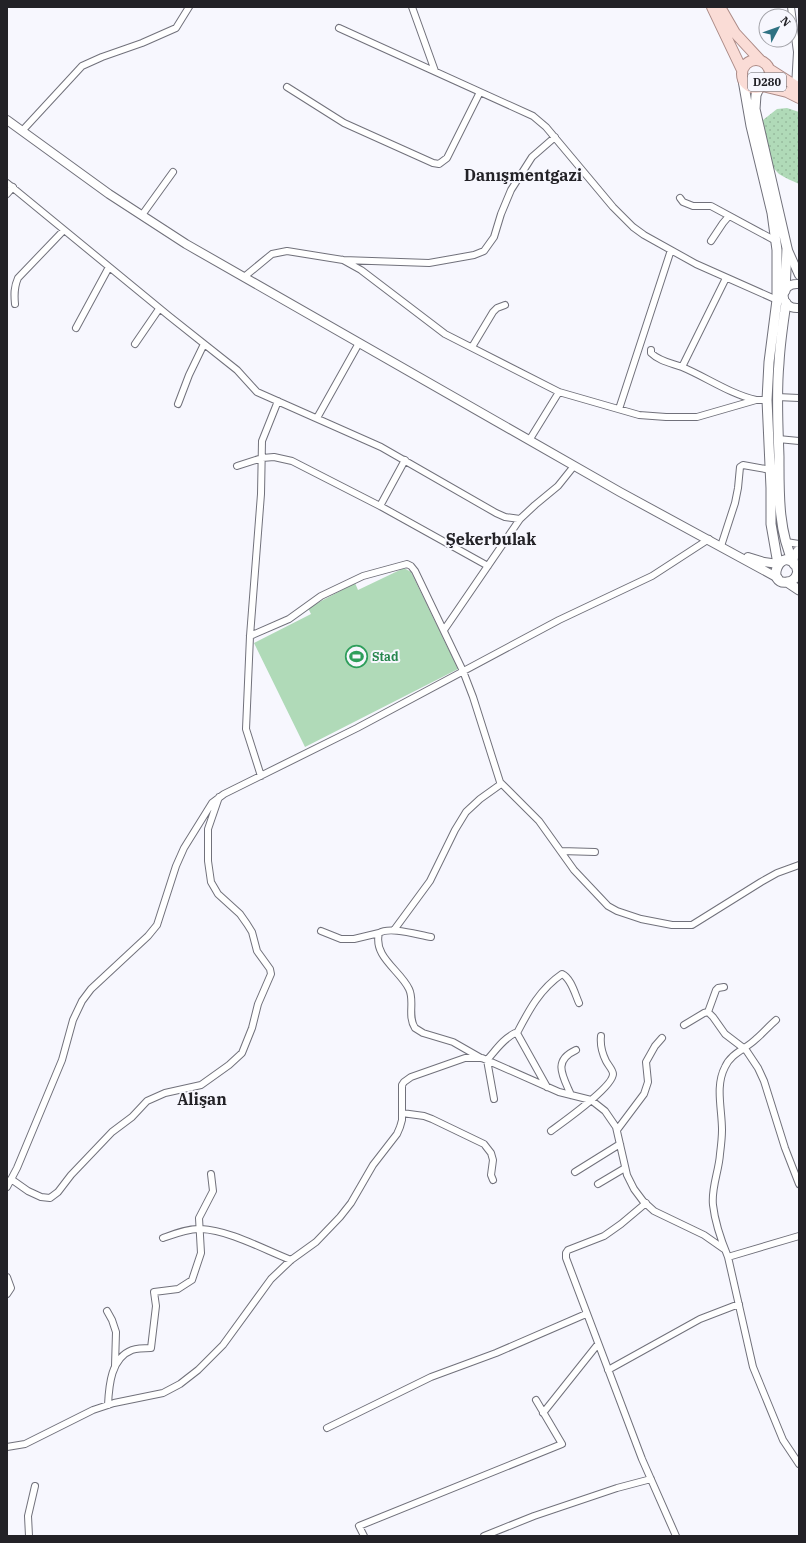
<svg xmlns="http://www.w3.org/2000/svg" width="806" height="1543" font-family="'IBM Plex Serif',serif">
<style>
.grass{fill:#b0dab8}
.park{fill:url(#park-dots)}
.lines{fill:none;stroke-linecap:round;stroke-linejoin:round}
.minor-casing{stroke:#71717b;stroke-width:8}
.tertiary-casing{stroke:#71717b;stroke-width:10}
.secondary-casing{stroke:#71717b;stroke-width:11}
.primary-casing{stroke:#ac8b87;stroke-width:12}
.minor{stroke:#fff;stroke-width:6}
.tertiary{stroke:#fff;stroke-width:8}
.secondary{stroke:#fff;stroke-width:9}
.primary{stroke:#fadcd6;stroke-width:10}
.labels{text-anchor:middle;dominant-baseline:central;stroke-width:4;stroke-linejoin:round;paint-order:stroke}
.shield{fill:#f7f7fe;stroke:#636268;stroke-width:1}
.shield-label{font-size:11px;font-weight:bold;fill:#232227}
.leisure-label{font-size:12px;font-weight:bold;fill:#27864d;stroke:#f7f7fe;text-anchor:start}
.district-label{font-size:16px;font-weight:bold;fill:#232227;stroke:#f7f7fe}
</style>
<defs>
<pattern id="park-dots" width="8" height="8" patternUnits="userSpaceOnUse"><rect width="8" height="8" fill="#b0dab8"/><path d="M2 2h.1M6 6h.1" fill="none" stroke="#97bb9e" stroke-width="1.8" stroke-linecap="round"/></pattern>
</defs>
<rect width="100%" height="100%" fill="#f7f7fe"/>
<path class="grass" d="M404,568L411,572L458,669L305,747L254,643L311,614L308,608L355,583L358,590Z"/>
<path class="park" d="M787,108L799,112V184C793,181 785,178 779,174C766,162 764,137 763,120L777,109Z"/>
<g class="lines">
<defs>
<path id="minor" d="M412,7L435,71
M791,7L797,52L795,87
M339,28L533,116L546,127L613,207L633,227L644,235L696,264L777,300L779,299
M287,87L344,123L433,163L439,164L447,158L480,92
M22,131L82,66L102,57L142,43L176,28L189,7
M7,183L169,316L237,370L257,392L381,447L496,513L505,517L520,519L535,505L558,486L574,466
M7,194L13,187
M680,198L683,202L693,206H711L776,241
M142,215L173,172
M711,241L723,223L729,216
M343,260L361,270L445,334L559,392L639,415L666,417H697L756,400H767
M244,277L272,254L287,251L343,260L429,263L474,255L484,251L494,237L501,214L511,190L532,157L555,137
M15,304C14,294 14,287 18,278L64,230
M76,328L109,267
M135,344L159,309
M472,347L493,312L497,308L505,305
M651,350V353C659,361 671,363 682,367C706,377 730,394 756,400
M682,367L726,278
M777,397L799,398
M178,404L189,375L204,344
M619,409L671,250
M317,418L359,343
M530,439L559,392
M778,439L799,441
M237,466L262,458L274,457L292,461L380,506L488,566
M380,506L405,460
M786,542L799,544
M721,546L735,503L738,488L740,467L743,465L771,470
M794,564L796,551L799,548
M444,630L520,519
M250,636L289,619L321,596L363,576L407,564L411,566L415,571L463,671L473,697L500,782L539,821L574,870L608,906L617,911L641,919L672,925H692L761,882L777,873L799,865
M261,776L246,729L250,636L261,494L262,441L278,401
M561,851L595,852
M394,930L430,881L455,830L466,812L480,799L501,784
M321,931L341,939H354L379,933
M431,937C418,935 390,926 379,933C373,957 400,970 409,989C415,1001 407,1016 415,1028L423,1033L453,1042L481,1058
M708,1012L716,990L718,988L724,987
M776,1020C769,1026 763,1033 756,1039C746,1049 731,1053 725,1067C715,1086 722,1109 722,1130C722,1138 721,1146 720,1154C719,1171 711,1188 713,1205C715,1223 721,1240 728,1257L753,1367L783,1440L799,1464
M684,1025L704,1013L708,1012L713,1017L725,1034L746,1050L758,1068L764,1081L785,1148L799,1184
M517,1033C529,1010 540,989 562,974C571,978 575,994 579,1003
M571,1095C563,1076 552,1061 576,1050
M494,1099L487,1060C496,1050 503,1039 515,1033L518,1035L547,1087
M402,1113L424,1116L432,1119L484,1144L491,1153L493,1160L491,1175L493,1180
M617,1130L644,1094L648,1082L646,1062L655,1046L662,1038
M551,1131C563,1122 613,1087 613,1074C613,1070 608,1065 606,1061C602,1053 600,1045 601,1036
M575,1172L620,1144
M11,1179L28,1191L41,1197L50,1198L58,1192L71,1175L112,1132L132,1117L147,1101L165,1093L201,1085L229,1065L242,1053L252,1028L258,1004L271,974L270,969L257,951L252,932L247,924L240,914L218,894L211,882L208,861V829L219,797
M598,1184L625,1168
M7,1187L17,1168L62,1060L73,1020L82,1001L91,989L148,936L157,925L176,866L184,848L212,803L224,794L357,728L559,620L652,576L709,539
M646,1203L621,1224L604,1236L568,1250L566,1253V1258L642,1459L676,1536
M163,1238C174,1234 189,1228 201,1229C229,1230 265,1250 291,1260
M728,1257L799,1236
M7,1277L11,1288L7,1294
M107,1311L112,1320L116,1332L115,1366
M608,1370L700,1319L739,1304
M108,1405C109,1385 111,1358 132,1350C138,1348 145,1348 151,1348L156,1306L154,1292L178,1289L192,1280L201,1253L199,1218L213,1191L211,1174
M543,1413L598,1344
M327,1428L431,1377L496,1353L586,1314
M7,1447L25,1444L93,1410L114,1403L163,1393L180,1384L198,1370L223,1345L271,1279L291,1260L316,1242L340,1217L351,1203L373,1165L397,1134L400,1127L402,1120V1085L404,1082L411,1077L465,1058H482L559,1092L591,1100L605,1111L616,1127L627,1175L634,1189L643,1201L654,1211L704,1235L724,1249
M29,1536L28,1516L35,1486
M364,1536L359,1526L562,1444L536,1400
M484,1536L534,1516L617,1488L651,1479"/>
<path id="tertiary" d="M7,120L109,194L186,244L620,492L778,578
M787,248L799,275
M799,284C778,282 779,310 799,308
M748,557L764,562L778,564"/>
<path id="secondary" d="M743,80L751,126L772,213L777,250V300L769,362L767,400L771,488V524L778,564
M759,88L756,95L755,109L787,248L785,291
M786,303C783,323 780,343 779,363C776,394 778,426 779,457C779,493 778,531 794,564
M797,574C796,578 793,581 788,582C765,586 779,547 795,564C798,568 797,572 799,576
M787,582L799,590"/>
<path id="primary" d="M712,7L742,70
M720,7L735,33L761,61
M742 74a14 14 0 1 1 28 0a14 14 0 1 1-28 0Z
M769,69L799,88
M763,86L787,92L799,98"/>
</defs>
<use href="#minor" class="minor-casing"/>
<use href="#tertiary" class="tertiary-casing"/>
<use href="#secondary" class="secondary-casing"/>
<use href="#primary" class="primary-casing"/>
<use href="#minor" class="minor"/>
<use href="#tertiary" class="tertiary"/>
<use href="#secondary" class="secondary"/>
<use href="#primary" class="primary"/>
</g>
<defs>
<symbol id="stadium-ring" viewBox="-11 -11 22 22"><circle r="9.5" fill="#f7f7fe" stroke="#2e9e5b" stroke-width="1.5"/><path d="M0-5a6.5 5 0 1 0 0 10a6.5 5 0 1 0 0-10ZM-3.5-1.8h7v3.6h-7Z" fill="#2e9e5b"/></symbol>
</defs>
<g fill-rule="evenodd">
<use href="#stadium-ring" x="344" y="644" width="25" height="25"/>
</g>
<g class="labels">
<rect class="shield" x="748" y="73" width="38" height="18" rx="3"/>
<g class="shield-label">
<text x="767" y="82">D280</text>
</g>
<g class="leisure-label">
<text x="372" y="656">Stad</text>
</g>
<g class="district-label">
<text x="523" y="175">Danışmentgazi</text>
<text x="491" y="539">Şekerbulak</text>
<text x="202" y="1099">Alişan</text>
</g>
</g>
<rect width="806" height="1543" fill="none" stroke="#232227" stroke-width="16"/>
<g transform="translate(778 28) rotate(49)"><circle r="19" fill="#f7f7fe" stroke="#a2a2a8"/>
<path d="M0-3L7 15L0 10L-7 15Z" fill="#2f7283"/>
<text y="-6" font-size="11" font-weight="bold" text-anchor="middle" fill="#232227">N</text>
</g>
</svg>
